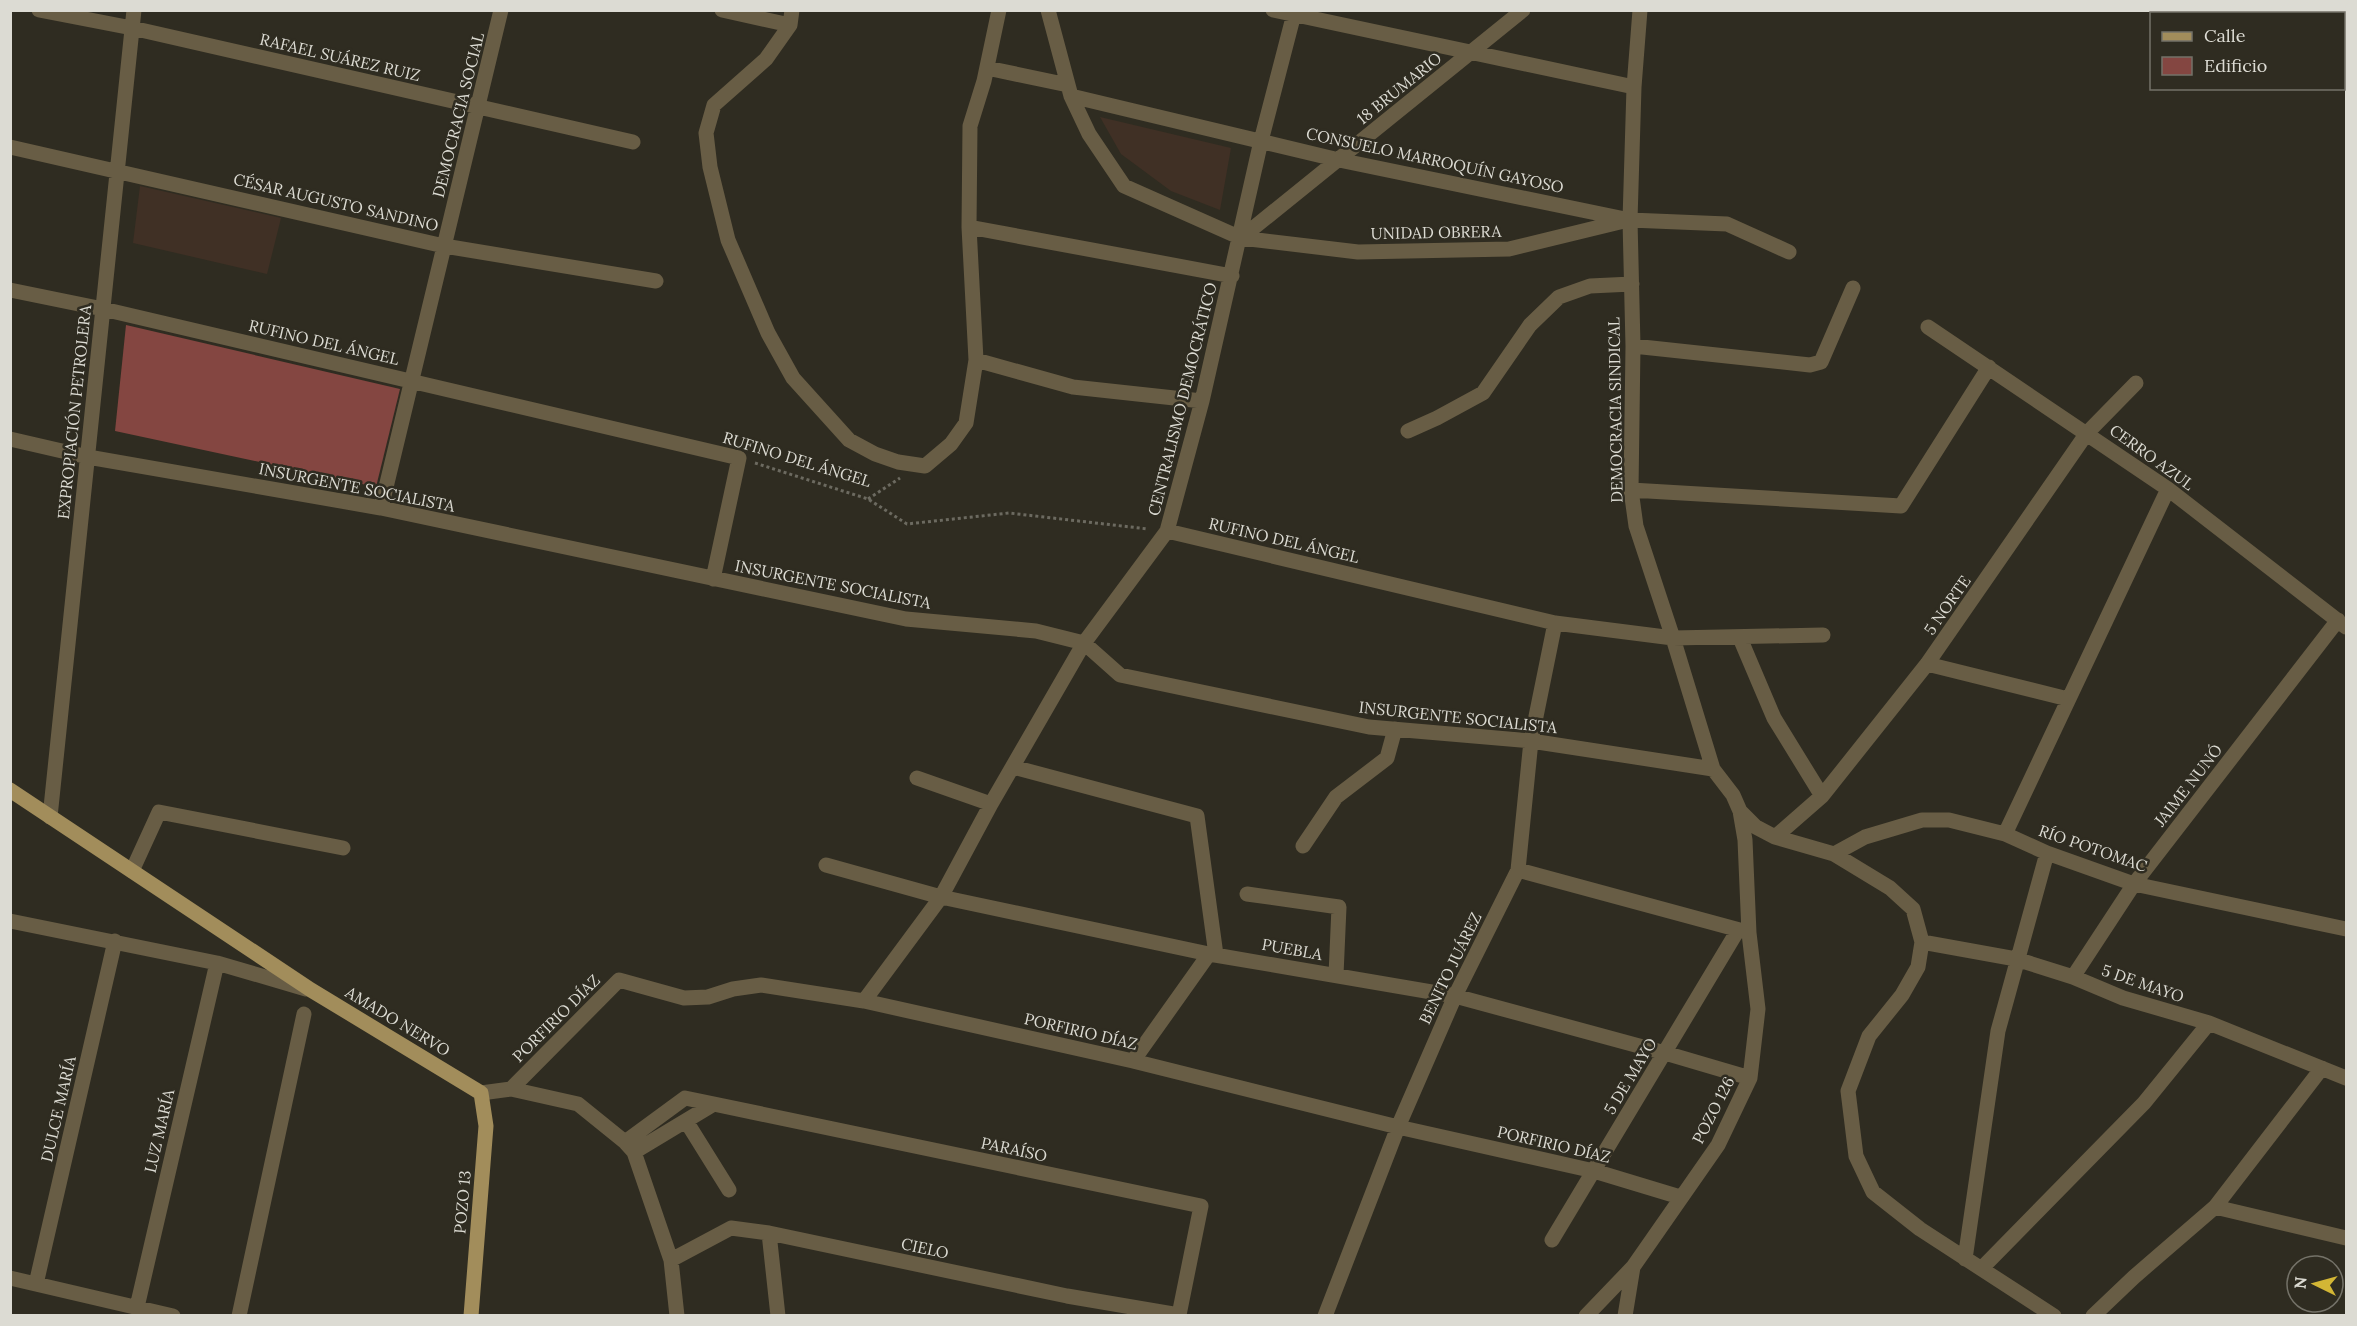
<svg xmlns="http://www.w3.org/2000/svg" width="2357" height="1326" font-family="Lora,serif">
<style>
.education{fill:#403025}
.building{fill:#844641}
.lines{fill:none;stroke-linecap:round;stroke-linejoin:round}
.path{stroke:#6c6a60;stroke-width:3;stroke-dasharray:3 3;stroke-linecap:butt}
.minor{stroke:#685d45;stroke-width:15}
.major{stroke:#a28d5b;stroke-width:15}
.labels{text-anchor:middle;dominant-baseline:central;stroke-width:5;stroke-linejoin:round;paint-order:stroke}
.street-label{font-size:16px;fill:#dcdbd3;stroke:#2f2c21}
</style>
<rect width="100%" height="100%" fill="#2f2c21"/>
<path class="education" d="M1100,117L1231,148L1220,210L1171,191L1121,154Z
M140,186L281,218L267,274L133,243Z"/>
<path class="building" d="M126,325L400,389L376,487L115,431Z"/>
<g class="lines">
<path class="path" d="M755,463L868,499L907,524L1009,513L1148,529
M868,499L900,478"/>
<path class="minor" d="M39,10L132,28L633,142
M722,10L790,25
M792,10L790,25L766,59L714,105L706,133L710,167L728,240L768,333L793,378L849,440L875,454L898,462L925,466L951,444L966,423L976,360L969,227L970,126L984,81L999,10
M1048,10L1071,96L1089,134L1124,186L1241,238L1358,252L1509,249L1624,221
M1273,10L1634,87
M987,68L1068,85
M1071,96L1339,160L1630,220L1727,224L1789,252
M10,147L444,246L656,281
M969,227L1232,276
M1241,238L1523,10
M10,290L103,309L739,458L713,579
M1928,327L2168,489L2346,627
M1633,346L1810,365L1821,362L1853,288
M976,360L1073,387L1202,401
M1408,431L1437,418L1483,393L1530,325L1559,297L1590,286L1632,284
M10,439L88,457L381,508L906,619L1036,631L1084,643L1120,675L1369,727L1531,741L1713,769
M1631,490L1901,506L1989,367
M381,508L501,10
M1167,531L1555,623L1673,638L1823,635
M1740,638L1774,718L1822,796
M1927,664L2068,699
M1013,767L1197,816L1216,955
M917,778L991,804
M1740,811L1756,827L1775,837L1834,854L1890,888L1913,909L1922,942L1918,967L1902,995L1869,1036L1848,1091L1856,1156L1873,1192L1920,1229L2054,1316
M50,817L134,10
M2005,834L2168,489
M1775,837L1822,796L1927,664L2087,433L2136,383
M1303,846L1336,797L1387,758L1395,729
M1834,854L1865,837L1922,820H1949L2005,834L2047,853L2134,884L2346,929
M826,865L941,897L1209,954L1455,996L1665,1053L1750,1078
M1518,870L1747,932
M132,871L159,812L343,848
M1247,894L1339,907L1336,975
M10,921L217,963L306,989
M1922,942L2016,959L2073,977L2123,998L2209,1023L2346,1078
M2073,977L2134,884L2338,620
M864,1001L941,897L991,804L1084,643L1167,531L1202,401L1261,141L1295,10
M1133,1061L1209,954
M511,1089L619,980L684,998L708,997L733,989L761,985L864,1001L1133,1061L1398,1127L1594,1171L1680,1197
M481,1093L511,1089L578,1104L625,1142L634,1152L671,1260L677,1316
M686,1121L729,1190
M625,1142L685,1098L1201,1206L1179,1315L1067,1296L769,1233L731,1228L671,1260
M634,1152L712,1105
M2215,1207L2346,1238
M769,1233L778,1316
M1552,1240L1738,930
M1965,1259L1998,1031L2047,853
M1982,1268L2144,1103L2209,1023
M10,1278L173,1316
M36,1284L115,941
M137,1307L217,963
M239,1316L304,1014
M1325,1316L1398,1127L1455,996L1518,870L1531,741L1555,623
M1586,1316L1633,1267
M1625,1316L1633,1267L1718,1145L1750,1078L1758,1009L1749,933L1745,840L1740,811L1733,795L1713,769L1673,638L1636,526L1631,490L1633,346L1630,220L1634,87L1640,10
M2093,1316L2134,1277L2215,1207L2322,1068"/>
<path class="major" d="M10,790L311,990L481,1093L486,1126L471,1316"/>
</g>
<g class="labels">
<g class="street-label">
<text transform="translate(340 57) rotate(13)">RAFAEL SUÁREZ RUIZ</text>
<text transform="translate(1399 88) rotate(-39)">18 BRUMARIO</text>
<text transform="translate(458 115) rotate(-76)">DEMOCRACIA SOCIAL</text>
<text transform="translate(1435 160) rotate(12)">CONSUELO MARROQUÍN GAYOSO</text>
<text transform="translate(336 202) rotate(13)">CÉSAR AUGUSTO SANDINO</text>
<text transform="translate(1436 232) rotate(-1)">UNIDAD OBRERA</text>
<text transform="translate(324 342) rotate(13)">RUFINO DEL ÁNGEL</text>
<text transform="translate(1182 399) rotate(-76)">CENTRALISMO DEMOCRÁTICO</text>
<text transform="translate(1615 410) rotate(-91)">DEMOCRACIA SINDICAL</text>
<text transform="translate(74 412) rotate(-84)">EXPROPIACIÓN PETROLERA</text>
<text transform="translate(2152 457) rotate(36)">CERRO AZUL</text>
<text transform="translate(797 459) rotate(17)">RUFINO DEL ÁNGEL</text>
<text transform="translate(357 487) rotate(11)">INSURGENTE SOCIALISTA</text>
<text transform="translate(1284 540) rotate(13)">RUFINO DEL ÁNGEL</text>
<text transform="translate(833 584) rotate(11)">INSURGENTE SOCIALISTA</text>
<text transform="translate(1947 605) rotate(-55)">5 NORTE</text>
<text transform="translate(1458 717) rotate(6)">INSURGENTE SOCIALISTA</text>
<text transform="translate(2188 785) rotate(-52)">JAIME NUNÓ</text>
<text transform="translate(2093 848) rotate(19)">RÍO POTOMAC</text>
<text transform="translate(1292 949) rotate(10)">PUEBLA</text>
<text transform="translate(1450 968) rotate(-64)">BENITO JUÁREZ</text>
<text transform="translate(2143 983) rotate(19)">5 DE MAYO</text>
<text transform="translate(556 1018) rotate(-45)">PORFIRIO DÍAZ</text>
<text transform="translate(398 1021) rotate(31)">AMADO NERVO</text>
<text transform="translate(1081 1031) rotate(13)">PORFIRIO DÍAZ</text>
<text transform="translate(1630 1076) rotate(-59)">5 DE MAYO</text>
<text transform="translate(58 1109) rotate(-77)">DULCE MARÍA</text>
<text transform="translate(1713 1110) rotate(-63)">POZO 126</text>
<text transform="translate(159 1131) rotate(-77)">LUZ MARÍA</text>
<text transform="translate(1554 1144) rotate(13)">PORFIRIO DÍAZ</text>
<text transform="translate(1014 1149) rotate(12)">PARAÍSO</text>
<text transform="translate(462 1202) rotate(-85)">POZO 13</text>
<text transform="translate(925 1248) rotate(12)">CIELO</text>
</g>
</g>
<rect width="2357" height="1326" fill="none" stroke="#dcdbd3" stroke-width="24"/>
<rect x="2150" y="12" width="195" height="78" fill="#2f2c21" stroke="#747268" stroke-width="1.5"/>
<rect x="2162" y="32" width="30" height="9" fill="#a28d5b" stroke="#747268" stroke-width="1.5"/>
<text x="2204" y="42" font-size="18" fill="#dcdbd3">Calle</text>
<rect x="2162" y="57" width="30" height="18" fill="#844641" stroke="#747268" stroke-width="1.5"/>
<text x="2204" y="72" font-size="18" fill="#dcdbd3">Edificio</text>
<g transform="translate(2315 1284) rotate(275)"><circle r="28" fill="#2f2c21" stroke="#747268" stroke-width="1.5"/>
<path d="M0-4.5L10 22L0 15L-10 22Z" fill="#d3b635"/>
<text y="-9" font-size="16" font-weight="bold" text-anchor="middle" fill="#dcdbd3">N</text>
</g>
</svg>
